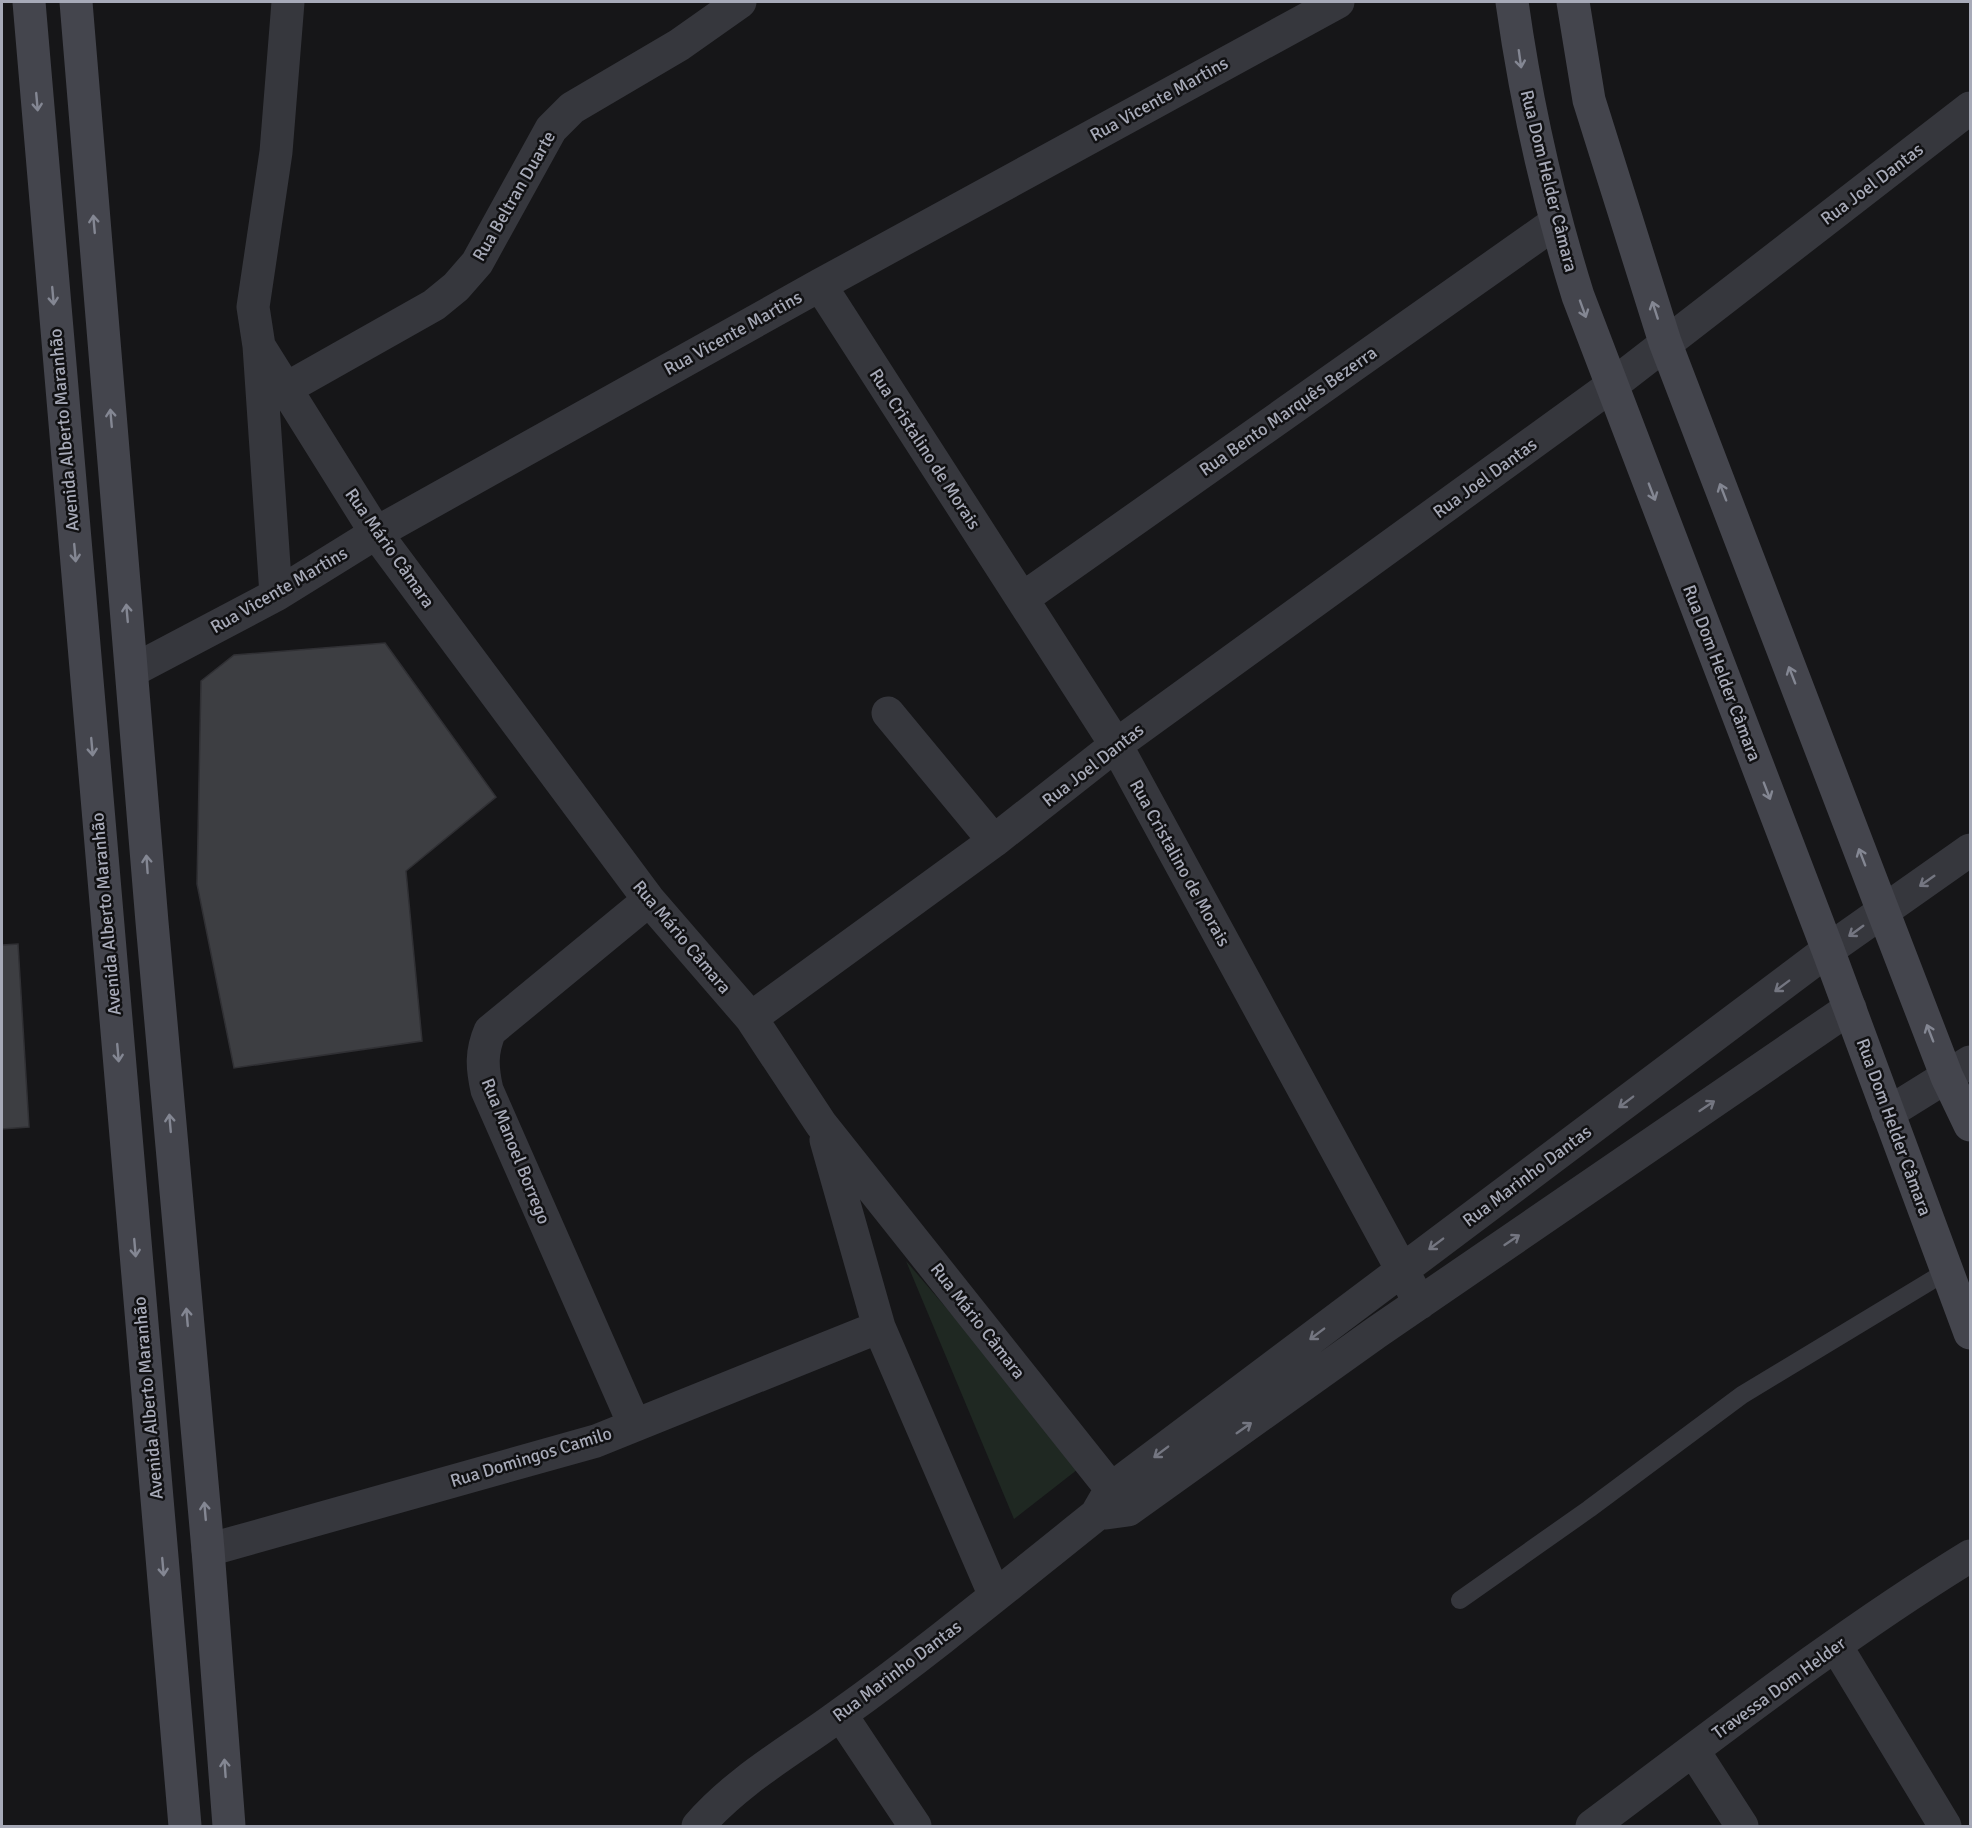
<svg xmlns="http://www.w3.org/2000/svg" width="1972" height="1828" font-family="Signika,sans-serif">
<style>
.green{fill:#1f2822}
.building{fill:#3d3e42;stroke:#303034;stroke-width:1.5}
.lines{fill:none;stroke-linecap:round;stroke-linejoin:round}
.lane{stroke:#36373d;stroke-width:18}
.street{stroke:#36373d;stroke-width:33}
.secondary{stroke:#44454d;stroke-width:33}
.oneway{stroke:#848793}
.oneway2{stroke:#747681}
.labels{text-anchor:middle;dominant-baseline:central;stroke-width:5;stroke-linejoin:round;paint-order:stroke}
.street-label{font-size:18px;fill:#a7aab8;stroke:#111113}
</style>
<rect width="100%" height="100%" fill="#161618"/>
<path class="green" d="M906,1261L1082,1466L1014,1519Z"/>
<path class="building" d="M385,643L496,797L406,871L422,1041L234,1068L197,884L201,681L234,655Z
M18,944L29,1127L2,1129V945Z"/>
<g class="lines">
<path class="lane" d="M1460,1600L1589,1509L1742,1395L1947,1271"/>
<path class="street" d="M820,285L1116,745L1420,1303
M259,346L376,533L649,900L751,1018L821,1124L1128,1510
M287,388L434,305L456,287L477,263L551,129L572,108L679,45L740,2
M276,595L259,346L253,307L276,152L288,2
M1022,599L1555,223
M132,671L276,595L376,533L820,285L1338,2
M888,713L994,841
M751,1018L994,841L1116,745L1611,386L1970,108
M1888,1113L1970,1062
M826,1140L879,1327L995,1596
M634,1424L487,1090C482,1068 481,1052 490,1031L649,900
M1106,1513L1128,1510L1377,1332L1850,1008
M208,1550L596,1441L879,1327
M1836,1646L1945,1826
M841,1715L915,1826
M1693,1750L1742,1826
M698,1826C739,1779 791,1751 841,1714C929,1651 1012,1582 1096,1515L1111,1489L1828,950L1970,850
M1592,1826C1715,1734 1838,1637 1970,1556"/>
<path class="secondary" d="M29,2L185,1826
M76,2L152,922L208,1550L229,1826
M1512,2C1526,102 1548,200 1578,296L1828,950L1970,1333
M1573,2L1589,100L1665,342L1883,911L1947,1077L1970,1125"/>
</g>
<defs><path id="oneway-shaft" d="M-6 0H5M1.5-3L5.5 0L1.5 3" fill="none" stroke-width="1.6" stroke-linecap="round" stroke-linejoin="round" transform="scale(1.5)"/></defs>
<g class="oneway">
<use href="#oneway-shaft" transform="translate(1520 59) rotate(82)"/>
<use href="#oneway-shaft" transform="translate(37 102) rotate(85)"/>
<use href="#oneway-shaft" transform="translate(94 224) rotate(-95)"/>
<use href="#oneway-shaft" transform="translate(53 296) rotate(85)"/>
<use href="#oneway-shaft" transform="translate(1583 309) rotate(70)"/>
<use href="#oneway-shaft" transform="translate(1655 310) rotate(-108)"/>
<use href="#oneway-shaft" transform="translate(111 418) rotate(-95)"/>
<use href="#oneway-shaft" transform="translate(1652 492) rotate(69)"/>
<use href="#oneway-shaft" transform="translate(1723 492) rotate(-111)"/>
<use href="#oneway-shaft" transform="translate(75 553) rotate(85)"/>
<use href="#oneway-shaft" transform="translate(127 613) rotate(-95)"/>
<use href="#oneway-shaft" transform="translate(1792 675) rotate(-111)"/>
<use href="#oneway-shaft" transform="translate(92 747) rotate(85)"/>
<use href="#oneway-shaft" transform="translate(1767 791) rotate(69)"/>
<use href="#oneway-shaft" transform="translate(1862 857) rotate(-111)"/>
<use href="#oneway-shaft" transform="translate(147 864) rotate(-94)"/>
<use href="#oneway-shaft" transform="translate(1930 1033) rotate(-111)"/>
<use href="#oneway-shaft" transform="translate(118 1053) rotate(85)"/>
<use href="#oneway-shaft" transform="translate(170 1123) rotate(-95)"/>
<use href="#oneway-shaft" transform="translate(135 1248) rotate(85)"/>
<use href="#oneway-shaft" transform="translate(187 1317) rotate(-95)"/>
<use href="#oneway-shaft" transform="translate(205 1511) rotate(-95)"/>
<use href="#oneway-shaft" transform="translate(163 1567) rotate(85)"/>
<use href="#oneway-shaft" transform="translate(225 1768) rotate(-94)"/>
</g>
<g class="oneway2">
<use href="#oneway-shaft" transform="translate(1927 881) rotate(145)"/>
<use href="#oneway-shaft" transform="translate(1856 931) rotate(144)"/>
<use href="#oneway-shaft" transform="translate(1782 986) rotate(143)"/>
<use href="#oneway-shaft" transform="translate(1626 1102) rotate(143)"/>
<use href="#oneway-shaft" transform="translate(1707 1106) rotate(-34)"/>
<use href="#oneway-shaft" transform="translate(1512 1240) rotate(-34)"/>
<use href="#oneway-shaft" transform="translate(1436 1244) rotate(143)"/>
<use href="#oneway-shaft" transform="translate(1317 1334) rotate(143)"/>
<use href="#oneway-shaft" transform="translate(1244 1428) rotate(-35)"/>
<use href="#oneway-shaft" transform="translate(1161 1452) rotate(143)"/>
</g>
<g class="labels">
<g class="street-label">
<text transform="translate(1159 99) rotate(-29)">Rua Vicente Martins</text>
<text transform="translate(1549 181) rotate(76)">Rua Dom Helder Câmara</text>
<text transform="translate(1872 184) rotate(-37)">Rua Joel Dantas</text>
<text transform="translate(514 196) rotate(-60)">Rua Beltran Duarte</text>
<text transform="translate(733 333) rotate(-29)">Rua Vicente Martins</text>
<text transform="translate(1288 411) rotate(-35)">Rua Bento Marquês Bezerra</text>
<text transform="translate(64 430) rotate(-95)">Avenida Alberto Maranhão</text>
<text transform="translate(925 449) rotate(57)">Rua Cristalino de Morais</text>
<text transform="translate(1485 478) rotate(-36)">Rua Joel Dantas</text>
<text transform="translate(390 548) rotate(55)">Rua Mário Câmara</text>
<text transform="translate(279 590) rotate(-30)">Rua Vicente Martins</text>
<text transform="translate(1722 673) rotate(69)">Rua Dom Helder Câmara</text>
<text transform="translate(1093 765) rotate(-38)">Rua Joel Dantas</text>
<text transform="translate(1180 863) rotate(61)">Rua Cristalino de Morais</text>
<text transform="translate(106 914) rotate(-95)">Avenida Alberto Maranhão</text>
<text transform="translate(682 937) rotate(50)">Rua Mário Câmara</text>
<text transform="translate(1894 1127) rotate(70)">Rua Dom Helder Câmara</text>
<text transform="translate(516 1151) rotate(68)">Rua Manoel Borrego</text>
<text transform="translate(1527 1176) rotate(-37)">Rua Marinho Dantas</text>
<text transform="translate(978 1321) rotate(52)">Rua Mário Câmara</text>
<text transform="translate(148 1398) rotate(-95)">Avenida Alberto Maranhão</text>
<text transform="translate(531 1457) rotate(-17)">Rua Domingos Camilo</text>
<text transform="translate(897 1671) rotate(-37)">Rua Marinho Dantas</text>
<text transform="translate(1779 1688) rotate(-36)">Travessa Dom Helder</text>
</g>
</g>
<rect width="1972" height="1828" fill="none" stroke="#a7aab8" stroke-width="6"/>
</svg>
